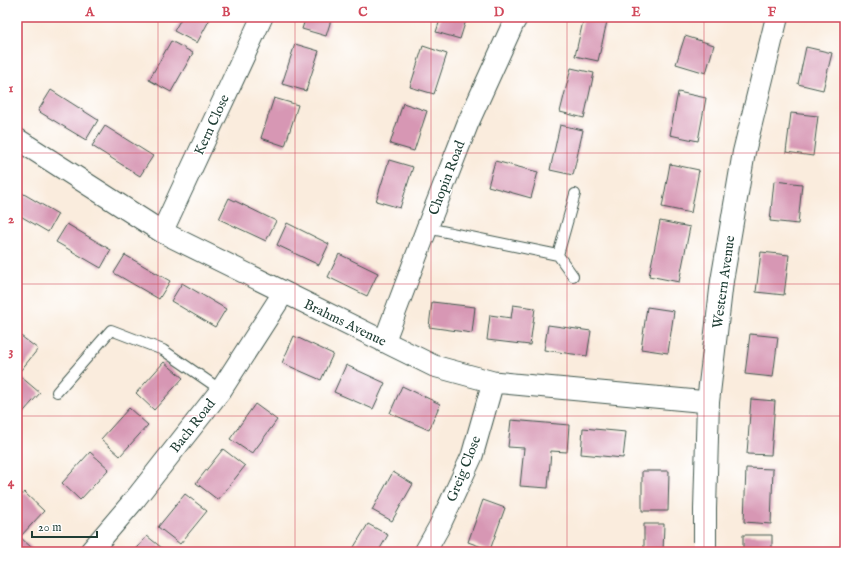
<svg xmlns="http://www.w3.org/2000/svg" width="862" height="569" font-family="'IM FELL English',serif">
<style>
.building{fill:#d797b4}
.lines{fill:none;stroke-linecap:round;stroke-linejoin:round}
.service-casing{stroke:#40574d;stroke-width:12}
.minor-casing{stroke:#40574d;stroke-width:23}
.tertiary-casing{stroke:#40574d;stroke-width:24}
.service{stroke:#fff;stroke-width:10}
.minor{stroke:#fff;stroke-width:21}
.tertiary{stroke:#fff;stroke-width:22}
.grid{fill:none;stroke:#d1495b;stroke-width:1;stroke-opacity:0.55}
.labels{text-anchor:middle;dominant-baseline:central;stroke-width:3;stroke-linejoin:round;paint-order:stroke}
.street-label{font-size:14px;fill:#1f3d34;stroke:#fff}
.neatline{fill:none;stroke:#d1495b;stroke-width:1.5}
.grid-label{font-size:13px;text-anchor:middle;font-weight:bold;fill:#d1495b}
</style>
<rect width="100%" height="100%" fill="#fff"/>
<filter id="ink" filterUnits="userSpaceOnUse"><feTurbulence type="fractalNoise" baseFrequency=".025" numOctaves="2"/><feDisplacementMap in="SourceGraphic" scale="8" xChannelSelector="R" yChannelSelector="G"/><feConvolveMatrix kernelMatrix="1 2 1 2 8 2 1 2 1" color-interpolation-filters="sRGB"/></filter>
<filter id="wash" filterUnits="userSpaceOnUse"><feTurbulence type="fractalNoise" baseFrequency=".012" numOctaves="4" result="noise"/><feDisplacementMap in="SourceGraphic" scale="16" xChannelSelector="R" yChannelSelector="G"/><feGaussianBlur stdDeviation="0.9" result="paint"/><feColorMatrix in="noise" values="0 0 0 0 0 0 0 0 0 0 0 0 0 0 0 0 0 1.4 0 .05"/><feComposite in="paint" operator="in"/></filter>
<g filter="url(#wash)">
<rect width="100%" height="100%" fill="#faecdd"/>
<g id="blocks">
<path class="building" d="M182,17H211L197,43L174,31Z
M306,17H332L326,36L302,29Z
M441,17H467L460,39L436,32Z
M584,17H608L598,61L575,56Z
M685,36L714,45L706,73L676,64Z
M171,41L193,53L171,92L149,80Z
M295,44L319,51L306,91L282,84Z
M423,46L447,54L434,94L410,87Z
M806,47L832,53L823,90L798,84Z
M571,68L594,73L584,118L560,112Z
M51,90L98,120L86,140L38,111Z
M678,92L706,98L698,141L670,135Z
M274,98L298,105L285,146L261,138Z
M403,103L427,111L414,151L390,144Z
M791,113L818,116L813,156L786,152Z
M560,125L583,130L573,175L550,170Z
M105,126L153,156L140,176L92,146Z
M389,160L413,167L400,208L376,201Z
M495,161L538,172L531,198L488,186Z
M670,164L699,170L691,213L662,207Z
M774,181L802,184L798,224L770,221Z
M17,190L58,214L48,232L17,214Z
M229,198L276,221L266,241L219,219Z
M660,221L690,227L679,282L649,276Z
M287,223L329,244L319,265L277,245Z
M67,224L111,250L101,268L56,242Z
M761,252L789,255L784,295L756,292Z
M339,254L378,273L367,296L328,277Z
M125,255L170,281L159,299L114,273Z
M182,283L226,309L215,327L171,301Z
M432,302L475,307L472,333L429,327Z
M513,305L535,308L530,345L487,340L490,315L511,318Z
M647,307L674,311L668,353L641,349Z
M548,325L591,331L587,356L544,350Z
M17,333L38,349L21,370L17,367Z
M750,334L778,337L773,377L745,374Z
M294,336L333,354L321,380L282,363Z
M164,362L183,378L154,410L136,393Z
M346,365L385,383L373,409L334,392Z
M20,376L40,393L17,419V379Z
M402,386L440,404L429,430L390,413Z
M751,399L775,401L771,455L747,454Z
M255,404L277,420L252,454L230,439Z
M129,408L148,425L120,456L101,439Z
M511,420L569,425L567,452L551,451L548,488L520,486L524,448L508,447Z
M583,428L626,432L623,458L581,454Z
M223,449L245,466L218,500L196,483Z
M90,452L109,469L80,500L62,483Z
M746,468L773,469L771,524L744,522Z
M642,471H669L668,511H642Z
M393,472L413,484L392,521L372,510Z
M24,492L44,511L20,537L32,548L28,552H17V500Z
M185,494L207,511L180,544L158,527Z
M483,500L505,508L490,550L468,542Z
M368,524L388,535L378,552H351Z
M644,524H664L663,552H644Z
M743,535H772V552H743Z
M147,536L167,552H134Z"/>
</g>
</g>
<g filter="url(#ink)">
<use href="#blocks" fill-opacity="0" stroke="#40574d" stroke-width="1"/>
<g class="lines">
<defs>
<path id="service" d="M427,228L558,255L573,276
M558,255L575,194
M57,392L111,330L163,350L221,390"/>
<path id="minor" d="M17,139L162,232L434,366L493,382L708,402
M162,232L262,17
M384,342L427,228L468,123L513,24L517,17
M90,552L136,498L221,390L284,292
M425,552L439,527L472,456L493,382"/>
<path id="tertiary" d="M705,552V509L708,402L722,281L744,152L777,17"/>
</defs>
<use href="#service" class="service-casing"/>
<use href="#minor" class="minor-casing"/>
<use href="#tertiary" class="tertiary-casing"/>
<use href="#service" class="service"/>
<use href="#minor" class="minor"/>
<use href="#tertiary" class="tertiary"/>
</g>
</g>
<path class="grid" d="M158,17V552M295,17V552M431,17V552M567,17V552M704,17V552M17,153H845M17,284H845M17,416H845"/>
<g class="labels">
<g class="street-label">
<text transform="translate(212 125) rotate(-65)">Kern Close</text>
<text transform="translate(447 178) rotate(-69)">Chopin Road</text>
<text transform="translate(724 282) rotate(-82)">Western Avenue</text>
<text transform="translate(345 323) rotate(26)">Brahms Avenue</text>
<text transform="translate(193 426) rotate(-52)">Bach Road</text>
<text transform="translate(464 469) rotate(-68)">Greig Close</text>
</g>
</g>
<rect width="862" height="569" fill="none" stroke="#fff" stroke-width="44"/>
<path d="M32 531v6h65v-6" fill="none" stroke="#1f3d34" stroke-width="2"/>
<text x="38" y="531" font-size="12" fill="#1f3d34" stroke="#ffffff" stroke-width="3" paint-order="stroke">20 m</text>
<rect x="22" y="22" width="818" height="525" class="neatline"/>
<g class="grid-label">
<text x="90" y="16">A</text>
<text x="226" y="16">B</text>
<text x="363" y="16">C</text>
<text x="499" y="16">D</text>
<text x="636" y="16">E</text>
<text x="772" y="16">F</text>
<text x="11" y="92">1</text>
<text x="11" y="223">2</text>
<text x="11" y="355">3</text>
<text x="11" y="486">4</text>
</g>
</svg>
